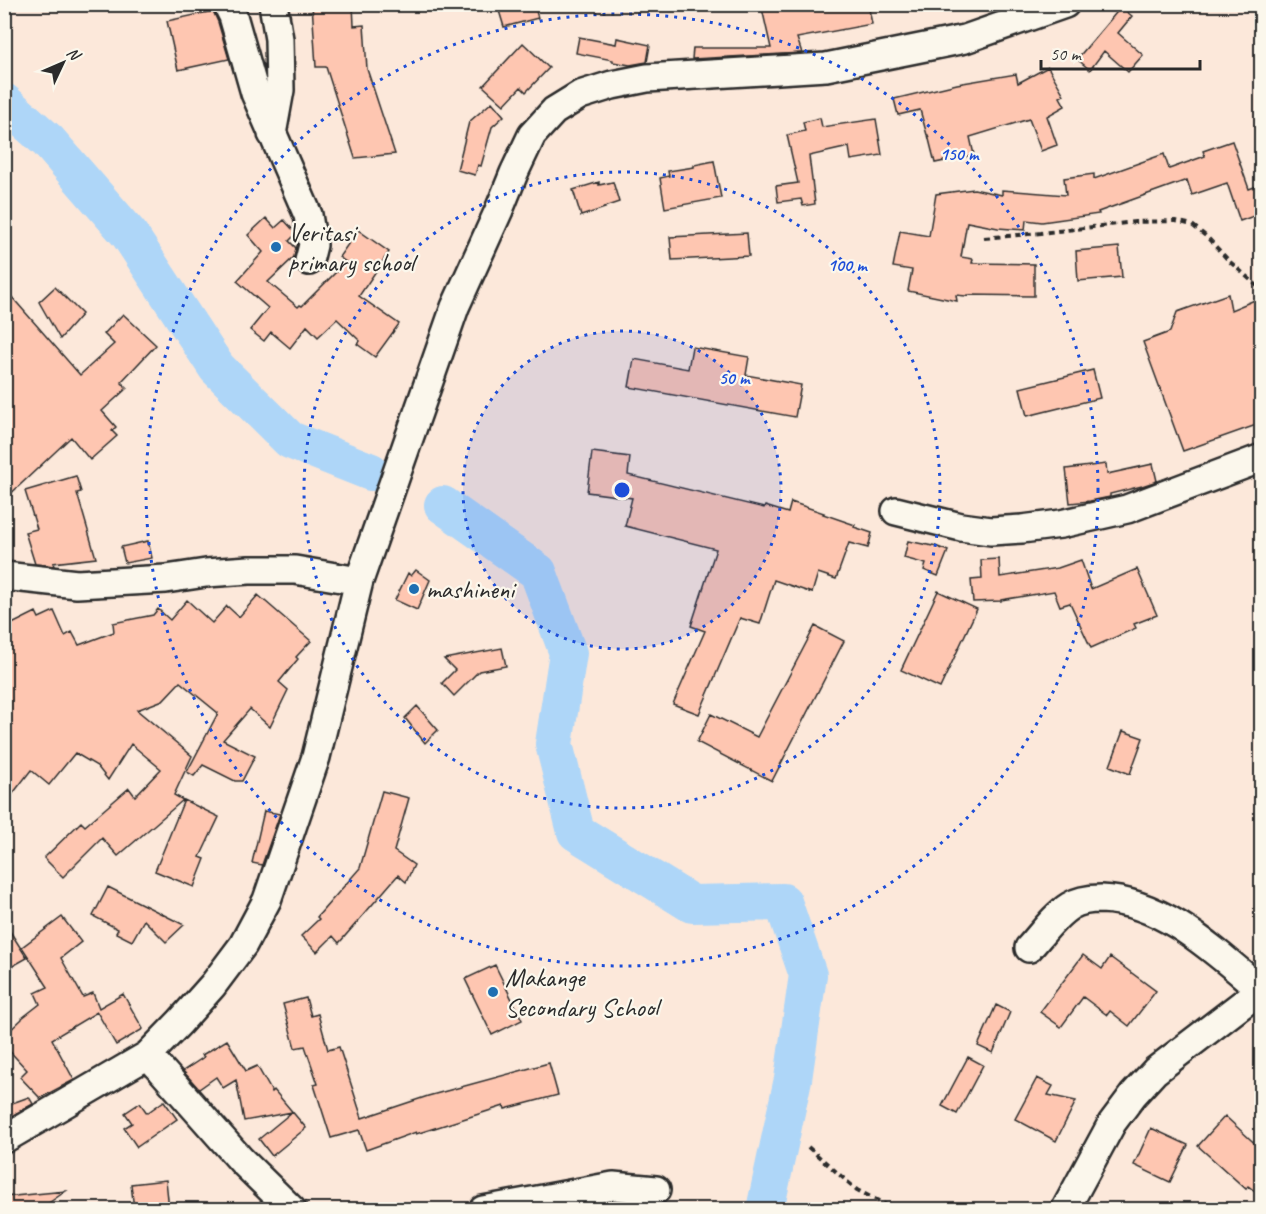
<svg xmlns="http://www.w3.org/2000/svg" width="1266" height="1214" font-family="Caveat,sans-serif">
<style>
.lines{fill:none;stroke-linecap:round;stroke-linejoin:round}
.river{stroke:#aed6f8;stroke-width:38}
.building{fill:#fec6b1;stroke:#2b2b2b;stroke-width:1.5}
.minor-casing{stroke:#2b2b2b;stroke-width:32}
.path{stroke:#2b2b2b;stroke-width:4;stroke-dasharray:6 4.5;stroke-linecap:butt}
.minor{stroke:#fbf7ec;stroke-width:27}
.ring{fill:none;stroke:#1d4ed8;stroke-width:3;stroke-dasharray:3 6}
.poi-dot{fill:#1f6fb2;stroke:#fbf7ec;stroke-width:2}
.labels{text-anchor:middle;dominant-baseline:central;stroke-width:4.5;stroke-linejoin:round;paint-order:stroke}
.poi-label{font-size:26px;fill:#2b2b2b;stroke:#fbf7ec;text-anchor:start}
.centre{fill:#1d4ed8;stroke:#fbf7ec;stroke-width:3}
.ring-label{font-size:18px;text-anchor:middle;font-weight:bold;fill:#1d4ed8;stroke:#fbf7ec;stroke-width:4.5;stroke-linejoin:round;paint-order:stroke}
</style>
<rect width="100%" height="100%" fill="#fce8da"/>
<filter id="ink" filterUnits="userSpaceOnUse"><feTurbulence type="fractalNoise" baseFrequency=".0167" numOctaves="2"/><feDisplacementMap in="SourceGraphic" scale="12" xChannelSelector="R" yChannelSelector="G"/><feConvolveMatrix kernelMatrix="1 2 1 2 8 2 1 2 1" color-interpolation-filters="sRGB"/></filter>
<g filter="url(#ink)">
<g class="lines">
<path class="river" d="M4,102L48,141L129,234L217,368L290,440L371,472
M443,505L538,572L568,653L554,744L576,832L692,904L783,902L808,975L793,1079L765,1210"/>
</g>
<path class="building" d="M312,4H353L354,26L364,25L367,69L395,154L355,158L326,67H316Z
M497,4H534L538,18L504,27Z
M761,4H868L872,24L797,38L802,53L692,59L693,48H771Z
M1121,7L1132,16L1118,33L1143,55L1128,72L1104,51L1090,70L1077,59Z
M213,11L218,22L229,59L178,70L167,21Z
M579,37L616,44L617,38L650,45L647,62L630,65L613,62V60L576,53Z
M523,43L549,68L526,92L521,87L504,105L483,86Z
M1048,67L1064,95L1060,97L1065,106L1047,116L1057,145L1041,151L1029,119L970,137L974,155L935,163L928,135H927L920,110L898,115L894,99L957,84L1016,74L1018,83Z
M492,102L504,116L492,127L481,166L478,165L475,175L457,170L469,122Z
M820,118L822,127L876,119L882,155L851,160L849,147L809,156L815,204L803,206L801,199L778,202L776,186L798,183L787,135L805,131L803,122Z
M1232,141L1249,189L1257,186L1262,199V213L1240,221L1227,183L1192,195L1187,180L1098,212L1099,214L1042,222L1026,220L1025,230L998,228L967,222L961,257L973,259L972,263L1034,264V296L967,295L966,296L956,295L957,301L908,291L912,270L893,267L900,231L929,236L936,194L974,189L1002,195V190L1066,195L1064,178L1094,174V179L1164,154L1169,169L1205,156L1203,151Z
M714,161L721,198L665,208L660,178L669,176L668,171L694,167V165Z
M599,182V185L613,182L619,202L604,207L605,208L581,216L573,190Z
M266,218L275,228L284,220L295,232V235L289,241L296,248L294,257L268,282L298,307L300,305L302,306L346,262L339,257L358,230L389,252L359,296L399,324L375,357L357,344L360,341L337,319L318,337L307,326L290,348L271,332L264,341L250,330L268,308L237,281L263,252L248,235Z
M747,233L749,256L672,260L670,237Z
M1119,247L1122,277L1078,281L1076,251Z
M55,287L82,314L60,339L39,302Z
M4,288L80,375L114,344L104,334L123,314L156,345L121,382L127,388L102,411L116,427L112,431L117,436L90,460L71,437L4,500Z
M1228,294L1231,310L1262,297V423L1183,451L1143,342L1170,332L1177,312Z
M692,347L749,357L746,375L801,385L795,417L629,387L634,359L688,369Z
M1093,370L1100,398L1027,416L1020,388Z
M592,452L630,457L628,475L764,508L765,506L788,513L791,502L824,513L823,514L855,525L854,527L872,533L868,548L849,543L836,579L818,573L812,593L774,580L760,624L740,618L699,714L673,704L705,631L691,626L716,549L625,526L632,498L587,492Z
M1106,464L1107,474L1153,464L1157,481L1142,486L1110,494V497L1090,501L1070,503L1066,469Z
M76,476L81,492L77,493L96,558L53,563L54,566L35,564L25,532L37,529L25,491Z
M148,541L152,558L125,563L121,547Z
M908,541L933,546V545L948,551L938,576L924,570L926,564L904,558Z
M999,559L1000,577L1058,568L1081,560L1091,589L1137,569L1157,615L1134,624L1136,628L1091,648L1070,603L1060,606L1054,591L1001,600V601L973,602L971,580L982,579L981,560Z
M416,570L430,580L417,610L395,600L408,573L411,576Z
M938,591L977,609L940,688L901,670Z
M258,595L311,641L296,657L298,659L279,682L288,690L270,727L250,709L223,740L255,756L242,781H235L203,765L194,776L187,772L218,713L180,682L163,700L137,710L192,756L174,795L183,800L118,856L102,838L63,877L44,858L81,822L85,826L129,788L135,796L161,769L131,744L108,780L97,766L75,753L49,785L31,770L4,805V628L36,612L39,618L54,611L65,636L72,632L79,645L114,632L113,623L153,615L158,609L170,620L187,600L212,623L227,606L239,617Z
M815,626L844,641L772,781L697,742L711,714L757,737Z
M502,648L506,666L479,671L454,696L442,683L455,670L444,659Z
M417,706L438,730L425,743L405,718Z
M1123,731L1143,738L1130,774L1110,766Z
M382,791L409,798L394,851L414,865L406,882L398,875L339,943L333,936L317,952L301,936L319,919L317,917L360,868Z
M184,800L219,817L200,857L205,859L194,887L155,871Z
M264,811L280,814L262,865L252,863Z
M108,887L184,925L166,942L144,920L132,941L116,933L118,929L93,916Z
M62,917L81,942L61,958L83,997L93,993L99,1008L123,994L143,1029L116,1045L97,1012L52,1039L74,1080L40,1098L20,1077L27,1070L4,1045V1036L22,1019V1018L40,1004L35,993L48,987L22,947Z
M4,922L27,958L4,971Z
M1083,955L1102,969L1110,957L1156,991L1129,1026L1110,1011L1107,1015L1083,997L1061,1027L1040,1012Z
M495,965L522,1020L492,1035L465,979Z
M306,998L311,1016L318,1014L328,1050L339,1047L362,1118L428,1096L549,1063L558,1095L505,1109L504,1106L416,1134V1132L366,1150L359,1130L331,1138L314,1085L318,1084L305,1046L295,1048L283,1004Z
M996,1005L1010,1012L993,1053L978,1046Z
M227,1040L246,1071L257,1066L272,1092L274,1090L306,1128L272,1156L259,1139L292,1112L244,1121L236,1080L223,1088L216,1077L199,1089L183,1071L204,1057L202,1055Z
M968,1057L983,1065L957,1114L942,1106Z
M1037,1078L1053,1086L1048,1095L1076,1101L1056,1141L1015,1119Z
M29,1097L33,1104L4,1120V1106Z
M164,1101L177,1119L137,1147L124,1128L132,1123L125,1113L140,1103L147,1113Z
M1225,1116L1262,1150V1196L1248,1186L1246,1189L1198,1146Z
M1151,1128L1188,1145L1170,1182L1134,1165Z
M166,1180L169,1209H134L131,1184Z
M66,1191L40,1209H4V1197Z"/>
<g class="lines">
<defs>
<path id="minor" d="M227,4L233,16L255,93L308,215L313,245L309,261
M272,134L280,90L279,39L273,4
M896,511L961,527L991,531L1022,529L1061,524L1127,509L1262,458
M4,576L77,584L166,579L206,573L249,570H295L359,581
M1029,948C1042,934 1054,916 1070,906C1079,900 1091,899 1101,899C1163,901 1216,952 1261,990
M148,1055L241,1160L292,1210
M4,1139L148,1055L180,1022L213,985L243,945L267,900L316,757L359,581L455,307L499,210L514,173L532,135L554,111L580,95L612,85L647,78L826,67L965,39L1065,4
M483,1210L613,1186L656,1190
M1065,1210L1112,1123L1133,1095L1155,1071L1262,989"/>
</defs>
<use href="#minor" class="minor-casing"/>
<path class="path" d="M984,238L1041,233L1135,222L1176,221L1192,225L1207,237L1229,261L1262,290
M808,1147L857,1190L896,1210"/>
<use href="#minor" class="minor"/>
</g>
</g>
<circle cx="622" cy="490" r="159" fill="#1d4ed8" fill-opacity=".12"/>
<g class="ring">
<circle cx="622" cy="490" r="159"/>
<circle cx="622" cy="490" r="318"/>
<circle cx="622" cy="490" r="476"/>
</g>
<g class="poi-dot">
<circle cx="276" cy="247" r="6"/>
<circle cx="414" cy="589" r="6"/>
<circle cx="493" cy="992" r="6"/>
</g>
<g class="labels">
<g class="poi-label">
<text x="288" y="232">Veritasi<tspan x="288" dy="30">primary school</tspan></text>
<text x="426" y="589">mashineni</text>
<text x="505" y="977">Makange<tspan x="505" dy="30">Secondary School</tspan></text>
</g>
</g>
<circle cx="622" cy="490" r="9" class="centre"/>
<g class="ring-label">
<text x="959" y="160">150 m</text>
<text x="847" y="271">100 m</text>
<text x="734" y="384">50 m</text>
</g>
<rect width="1266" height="1214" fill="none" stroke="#fbf7ec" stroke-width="24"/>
<rect x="12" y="12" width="1242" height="1190" fill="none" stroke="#2b2b2b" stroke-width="2" filter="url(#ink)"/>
<g transform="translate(63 63) rotate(46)" stroke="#fbf7ec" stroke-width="4.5" paint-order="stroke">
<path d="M0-4.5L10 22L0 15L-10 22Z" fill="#2b2b2b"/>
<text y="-9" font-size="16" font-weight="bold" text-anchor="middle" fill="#2b2b2b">N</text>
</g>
<path d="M1041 60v9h159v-9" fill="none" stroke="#2b2b2b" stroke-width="3"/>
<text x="1050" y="60" font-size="18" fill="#2b2b2b" stroke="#fbf7ec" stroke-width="4.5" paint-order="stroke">50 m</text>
</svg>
